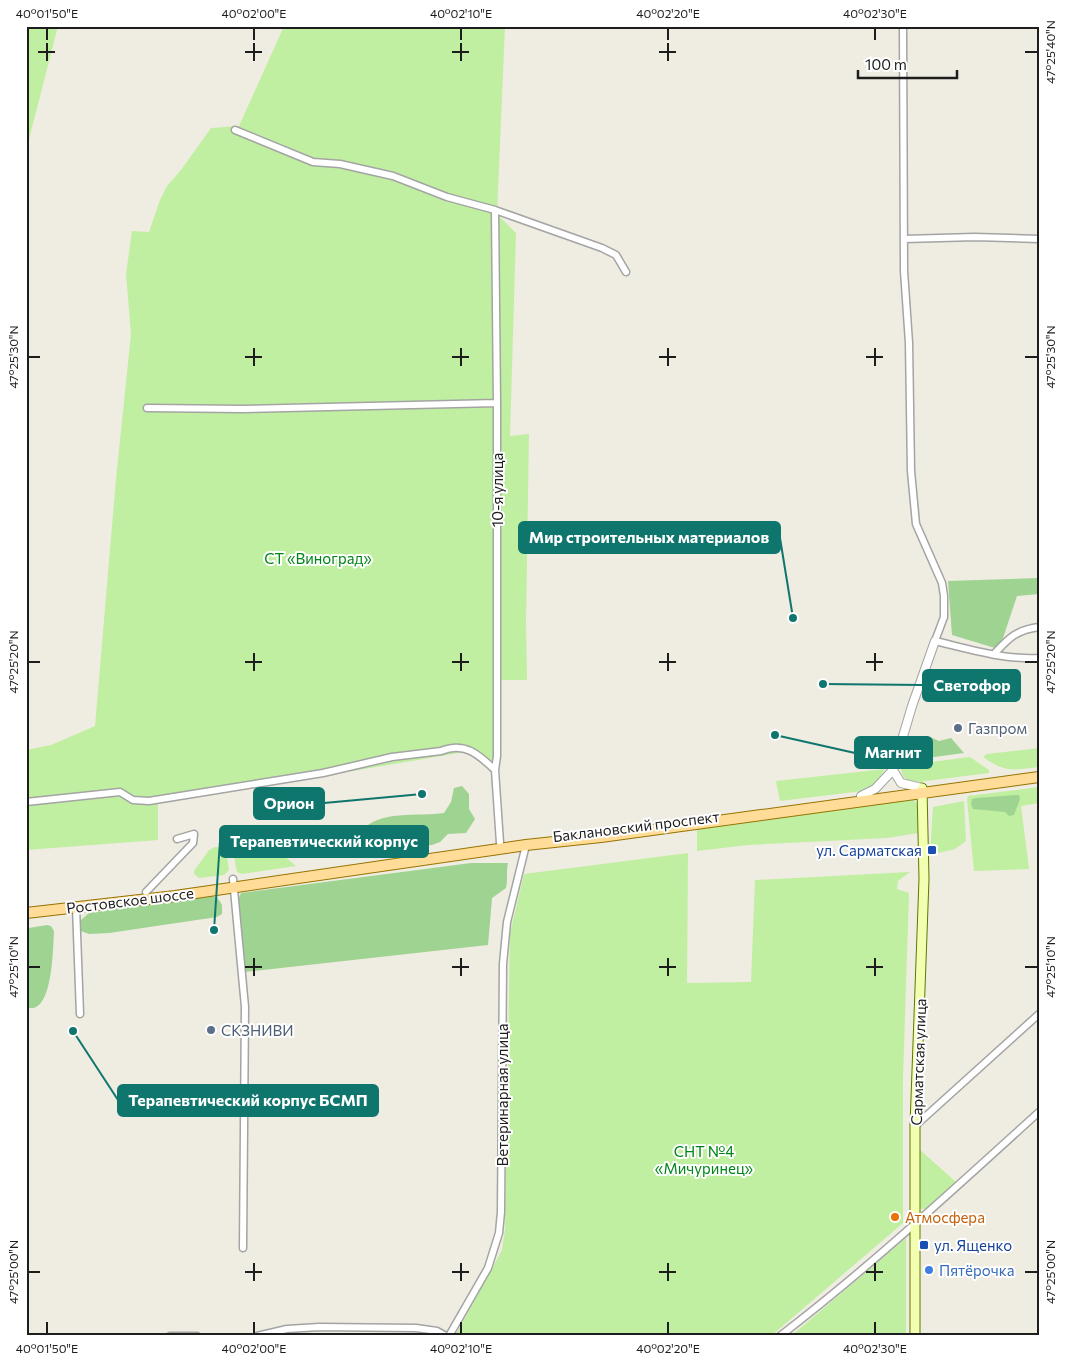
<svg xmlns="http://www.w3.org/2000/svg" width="1065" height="1362" font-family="Commissioner,sans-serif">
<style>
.grass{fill:#c0efa1}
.forest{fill:#9ed392}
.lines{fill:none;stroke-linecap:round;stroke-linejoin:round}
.minor-casing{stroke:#a4a4a4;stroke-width:9}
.tertiary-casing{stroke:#a4a4a4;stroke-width:10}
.secondary-casing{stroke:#5f7800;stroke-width:11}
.primary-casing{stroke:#967300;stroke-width:12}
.minor{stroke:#fff;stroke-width:6}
.tertiary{stroke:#fff;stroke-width:8}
.secondary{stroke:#f3ffb0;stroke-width:9}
.primary{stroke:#ffdc97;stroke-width:10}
.ticks{fill:none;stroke:#1d1d1d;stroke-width:2}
.service-dot{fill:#5c6f8a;stroke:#fff;stroke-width:2}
.transit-dot{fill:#1a4fb4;stroke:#fff;stroke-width:2}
.food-dot{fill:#e8710a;stroke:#fff;stroke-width:2}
.shop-dot{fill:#3f7fe0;stroke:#fff;stroke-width:2}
.labels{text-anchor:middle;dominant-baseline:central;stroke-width:4;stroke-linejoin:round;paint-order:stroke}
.street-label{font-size:15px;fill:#1d1d1d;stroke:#fff}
.park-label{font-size:15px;fill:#008518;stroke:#fff}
.service-label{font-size:15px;fill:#4e5e75;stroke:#fff;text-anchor:start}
.transit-label{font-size:15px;fill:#164399;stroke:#fff;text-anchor:end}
.food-label{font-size:15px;fill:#c56008;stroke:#fff;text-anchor:start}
.shop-label{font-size:15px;fill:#366cbe;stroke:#fff;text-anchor:start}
.leader{fill:none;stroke:#0f766e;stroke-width:2}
.callout-dot{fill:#0f766e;stroke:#fff;stroke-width:2}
.callout{fill:#0f766e;stroke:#0f766e;stroke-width:2}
.callout-label{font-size:16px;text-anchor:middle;font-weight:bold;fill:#fff}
.neatline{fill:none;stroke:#1d1d1d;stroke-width:2}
.ticks-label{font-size:12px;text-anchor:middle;fill:#1d1d1d}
</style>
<rect width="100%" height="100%" fill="#efece1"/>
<path class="grass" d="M26,26H58L26,151Z
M284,26H505L497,214L516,233L510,436L529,434L526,622L527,680H498L499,774L488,767L471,751L158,804V840L26,850V750L51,745L95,726L116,479L131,334L126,274L132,231L149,232L160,200L167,186L181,170L211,128L239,126Z
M1039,748V767C1012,770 1006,773 983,757L987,754Z
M970,757L989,770V773L910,783C904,779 901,774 901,766Z
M885,769L875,785L863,791L780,801L776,781Z
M1039,787V803L1021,806L1029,869L974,871L967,800L968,796Z
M912,798L918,805V833L887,838L748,845L697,851V827Z
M964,801L966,841L955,849L930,855L933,807Z
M265,840L296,866L242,874L237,872L233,852L236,846Z
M215,847L225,848L226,849L229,870L224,875L199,878L194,874V871L209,850Z
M688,853L687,983L751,982L755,880L910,872L898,881L897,889L909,893L903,1078V1223L771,1336H455L502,1250L505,1230L510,933L524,874Z
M919,1149L956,1182L928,1209H922L919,1207Z
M906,1238V1336H791Z"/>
<path class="forest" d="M1039,578V594L1017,596L1001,644L995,648L952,635L948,581Z
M928,736L939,741L951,738L964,753L897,762L905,739Z
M462,786L469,794V809L475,819L466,833L448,834L440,842L432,845L414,847L407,840L404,841L392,851L372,850L364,840L361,832C378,809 419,817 444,813L451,802L454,788Z
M1015,795H1019L1020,799L1014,815L1009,816L1005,812L973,809L971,804L972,799L977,798Z
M471,863H508C506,872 508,879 506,888L492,898L488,945L244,972L236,904L241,893Z
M205,895L217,897L222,905V914L217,917L109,933L89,934L81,931V920L89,913Z
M47,925L51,926L54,931C53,947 53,1002 34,1008C32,1008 29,1008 26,1008V939L29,928Z"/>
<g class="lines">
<defs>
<path id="minor" d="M903,26L904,271L909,343L911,471L916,524L942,583L944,596V617L935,641C969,649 1004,660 1039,658
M235,130L313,162L340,164L393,176L447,197L495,210L602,248L616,255L626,272
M495,210L497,403V756L495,770L500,843
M904,239L975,237L1039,239
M147,408L242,409L497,403
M994,654C1009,638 1016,630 1039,627
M26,802L120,792L133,800L149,801L323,773L392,757L441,751C465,741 479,755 495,770
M233,879L245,1007L243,1248
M146,892L193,843L194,834L177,839
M76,907L80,1014
M915,1126L1039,1014
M170,1336H197
M257,1336L287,1329L319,1327L416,1328L437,1331L446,1336
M449,1336L488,1268L499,1233L501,1212L503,964L507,922L526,845
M780,1336C871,1266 954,1189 1039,1112"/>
<path id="tertiary" d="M893,770L901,783L922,788
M861,796L875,789L893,770L912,706L935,641"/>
<path id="secondary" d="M915,1336V1126L924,879L922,788"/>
<path id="primary" d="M26,913L175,896L526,845L601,837L1039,777"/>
</defs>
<use href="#minor" class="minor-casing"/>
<use href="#tertiary" class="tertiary-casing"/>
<use href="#secondary" class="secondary-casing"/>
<use href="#primary" class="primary-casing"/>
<use href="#minor" class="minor"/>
<use href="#tertiary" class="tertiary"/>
<use href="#secondary" class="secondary"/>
<use href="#primary" class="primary"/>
</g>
<path class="ticks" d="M47,28V40M254,28V40M461,28V40M668,28V40M875,28V40M47,43V61M254,43V61M461,43V61M668,43V61M38,52H55M245,52H262M452,52H469M659,52H676M1025,52H1038M254,348V366M461,348V366M668,348V366M875,348V366M28,357H40M245,357H262M452,357H469M659,357H676M866,357H883M1025,357H1038M254,653V671M461,653V671M668,653V671M875,653V671M28,662H40M245,662H262M452,662H469M659,662H676M866,662H883M1025,662H1038M254,958V976M461,958V976M668,958V976M875,958V976M28,967H40M245,967H262M452,967H469M659,967H676M866,967H883M1025,967H1038M254,1263V1281M461,1263V1281M668,1263V1281M875,1263V1281M28,1272H40M245,1272H262M452,1272H469M659,1272H676M866,1272H883M1025,1272H1038M47,1322V1334M254,1322V1334M461,1322V1334M668,1322V1334M875,1322V1334"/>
<g class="service-dot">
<circle cx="958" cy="728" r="5"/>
<circle cx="211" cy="1030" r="5"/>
</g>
<g class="transit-dot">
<rect x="927" y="845" width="10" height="10" rx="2.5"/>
<rect x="919" y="1240" width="10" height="10" rx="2.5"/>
</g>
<circle class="food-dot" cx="895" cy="1217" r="5"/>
<circle class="shop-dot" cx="929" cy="1270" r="5"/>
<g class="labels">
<g class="street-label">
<text transform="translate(497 490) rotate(-90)">10-я улица</text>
<text transform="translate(636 826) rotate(-7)">Баклановский проспект</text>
<text transform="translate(130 900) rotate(-7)">Ростовское шоссе</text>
<text transform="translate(918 1062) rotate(-88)">Сарматская улица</text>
<text transform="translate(502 1095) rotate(-90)">Ветеринарная улица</text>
</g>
<g class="park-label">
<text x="318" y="558">СТ «Виноград»</text>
<text x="704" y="1151">СНТ №4<tspan x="704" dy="17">«Мичуринец»</tspan></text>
</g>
<g class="service-label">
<text x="968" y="728">Газпром</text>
<text x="221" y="1030">СКЗНИВИ</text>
</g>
<g class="transit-label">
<text x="922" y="850">ул. Сарматская</text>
<text x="934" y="1245" text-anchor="start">ул. Ященко</text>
</g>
<g class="food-label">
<text x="905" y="1217">Атмосфера</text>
</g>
<g class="shop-label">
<text x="939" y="1270">Пятёрочка</text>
</g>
</g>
<path class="leader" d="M793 618L780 538M823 684L923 685M775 735L855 753M422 794L324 803M214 930L220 841M73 1031L118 1100"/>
<g class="callout-dot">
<circle cx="793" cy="618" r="5"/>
<circle cx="823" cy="684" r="5"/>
<circle cx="775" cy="735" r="5"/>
<circle cx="422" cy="794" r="5"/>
<circle cx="214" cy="930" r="5"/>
<circle cx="73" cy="1031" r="5"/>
</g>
<g class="callout">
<rect x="519" y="522" width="261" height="31" rx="5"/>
<rect x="923" y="670" width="97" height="31" rx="5"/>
<rect x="855" y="737" width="77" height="31" rx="5"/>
<rect x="254" y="788" width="70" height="31" rx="5"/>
<rect x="220" y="826" width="208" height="31" rx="5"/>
<rect x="118" y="1085" width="260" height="31" rx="5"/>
</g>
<g class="callout-label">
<text x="649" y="543">Мир строительных материалов</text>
<text x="972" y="691">Светофор</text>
<text x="893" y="758">Магнит</text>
<text x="289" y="809">Орион</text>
<text x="324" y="847">Терапевтический корпус</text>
<text x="248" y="1106">Терапевтический корпус БСМП</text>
</g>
<rect width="1065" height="1362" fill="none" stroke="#ffffff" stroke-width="55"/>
<path d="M858 70v8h99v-8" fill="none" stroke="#1d1d1d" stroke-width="2.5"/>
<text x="865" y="70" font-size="15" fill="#1d1d1d" stroke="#ffffff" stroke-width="4" paint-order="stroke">100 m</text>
<rect x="28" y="28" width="1010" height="1306" class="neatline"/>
<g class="ticks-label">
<text x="47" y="18">40°01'50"E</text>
<text x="254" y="18">40°02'00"E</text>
<text x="461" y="18">40°02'10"E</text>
<text x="668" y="18">40°02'20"E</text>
<text x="875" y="18">40°02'30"E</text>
<text transform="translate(1051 52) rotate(-90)" y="4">47°25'40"N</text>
<text transform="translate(14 357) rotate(-90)" y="4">47°25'30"N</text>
<text transform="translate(1051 357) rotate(-90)" y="4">47°25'30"N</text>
<text transform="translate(14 662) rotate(-90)" y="4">47°25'20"N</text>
<text transform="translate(1051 662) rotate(-90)" y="4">47°25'20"N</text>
<text transform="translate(14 967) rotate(-90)" y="4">47°25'10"N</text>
<text transform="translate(1051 967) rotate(-90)" y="4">47°25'10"N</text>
<text transform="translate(14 1272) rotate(-90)" y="4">47°25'00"N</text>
<text transform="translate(1051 1272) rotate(-90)" y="4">47°25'00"N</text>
<text x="47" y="1353">40°01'50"E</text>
<text x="254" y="1353">40°02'00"E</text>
<text x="461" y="1353">40°02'10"E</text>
<text x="668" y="1353">40°02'20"E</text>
<text x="875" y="1353">40°02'30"E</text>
</g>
</svg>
